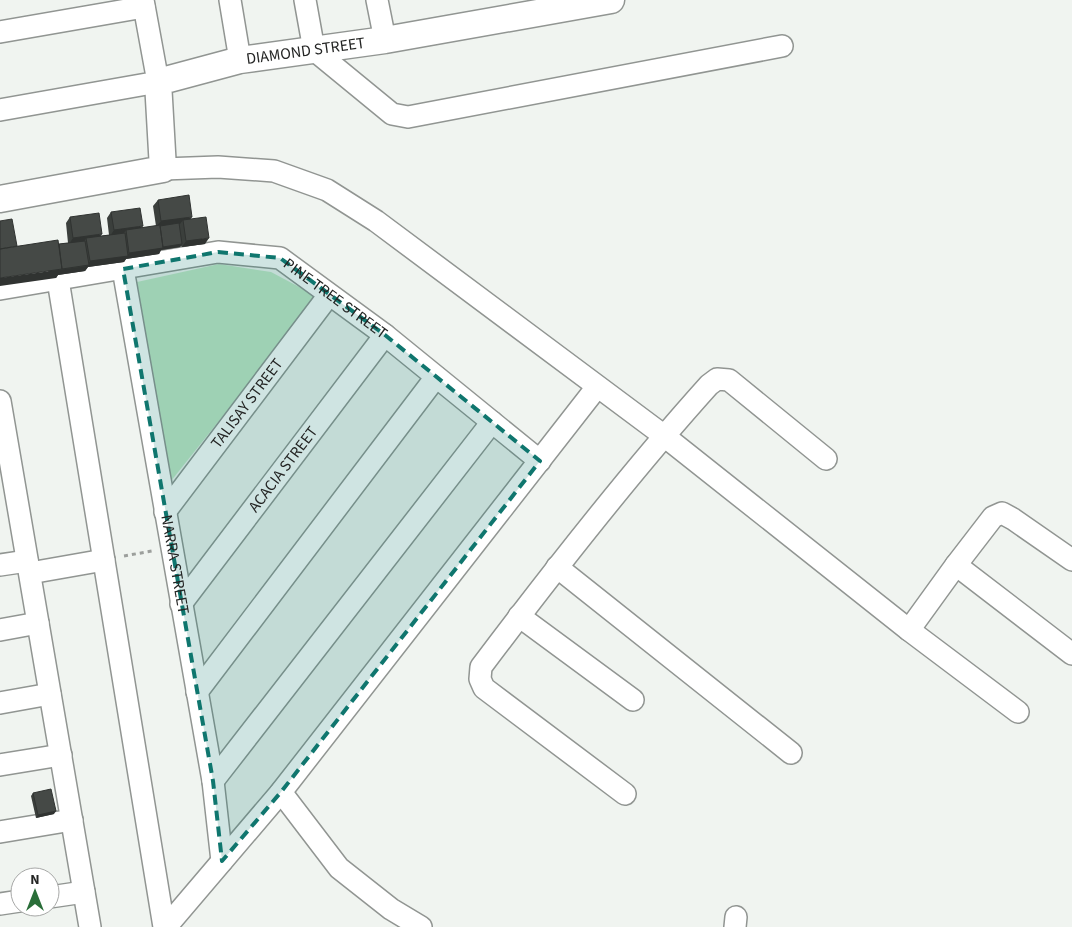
<svg xmlns="http://www.w3.org/2000/svg" width="1072" height="927" font-family="'Source Sans 3',sans-serif">
<style>
.green{fill:#c2e8c6}
.lines{fill:none;stroke-linecap:round;stroke-linejoin:round}
.minor-casing{stroke:#919592;stroke-width:24}
.tertiary-casing{stroke:#919592;stroke-width:29}
.path{stroke:#9c9f9c;stroke-width:3;stroke-dasharray:4 4;stroke-linecap:butt}
.minor{stroke:#fff;stroke-width:21}
.tertiary{stroke:#fff;stroke-width:26}
.wall{fill:#3b3f3c}
.shaded-wall{fill:#303331}
.building{fill:#454946;stroke:#303331}
.marked{fill:#0f766e;fill-opacity:0.2;stroke:#0f766e;stroke-width:4;stroke-dasharray:10 6;stroke-linejoin:round}
.labels{text-anchor:middle;dominant-baseline:central;stroke-width:5;stroke-linejoin:round;paint-order:stroke}
.street-label{font-size:16px;fill:#242524;stroke:#fff}
</style>
<rect width="100%" height="100%" fill="#f0f4f0"/>
<path class="green" d="M219,264L271,272L318,297L171,481L137,282Z"/>
<g class="lines">
<defs>
<g id="minor">
<path d="M230,0L240,60"/>
<path d="M305,0L314,50L392,114L408,117L782,46"/>
<path d="M377,0L385,40"/>
<path d="M0,32L144,7"/>
<path d="M0,110L158,82L143,0"/>
<path d="M163,169L218,167L274,171L327,190L376,221L663,435L909,630L1018,712"/>
<path id="s1" d="M123,269L213,781L222,861"/>
<path d="M58,280L164,927"/>
<path id="s2" d="M0,289L218,252L280,258L385,335L540,461"/>
<path d="M0,401L90,927"/>
<path id="s3" d="M165,512L329,295"/>
<path d="M0,565L27,561"/>
<path d="M956,565L1072,654"/>
<path d="M557,567L791,753"/>
<path d="M30,573L104,560"/>
<path id="s4" d="M181,604L385,335"/>
<path d="M519,616L633,700"/>
<path d="M0,630L38,623"/>
<path d="M909,630L956,565L993,517L1002,513L1013,519L1072,560"/>
<path d="M197,692L436,377"/>
<path d="M0,703L50,694"/>
<path d="M0,765L61,755"/>
<path d="M213,781L492,422"/>
<path d="M281,792L339,868L391,909L421,927"/>
<path d="M625,794L484,688L480,679L481,667C554,570 628,475 709,385L717,379L729,380L826,459"/>
<path d="M0,832L72,820"/>
<path d="M50,897L84,892"/>
<path d="M0,904L20,901"/>
<path d="M166,927L281,792L597,387"/>
<path d="M735,927L736,917"/>
</g>
<g id="tertiary">
<path id="s5" d="M0,199L163,169L158,82L240,60L385,40L611,0"/>
</g>
</defs>
<use href="#minor" class="minor-casing"/>
<use href="#tertiary" class="tertiary-casing"/>
<path class="path" d="M124,556L152,551"/>
<use href="#minor" class="minor"/>
<use href="#tertiary" class="tertiary"/>
</g>
<path class="wall" d="M158,200L190,219L205,244L182,247L181,246L180,247L161,250L159,254L126,259L124,262L88,267L85,271L58,275L56,278L17,246L59,244L68,243L66,223L70,217L100,236L109,235L107,218L111,212L141,228L156,226L153,206Z
M33,793L54,814L36,818L31,796Z"/>
<path class="shaded-wall" d="M192,217L188,223L183,220L180,224L156,227L161,221Z
M143,226L138,232L126,230L123,234L110,236L114,230Z
M102,234L98,240L86,238L84,242L69,244L73,238Z
M209,238L205,244L182,247L186,241Z
M182,244L180,247L161,250L159,254L126,259L124,262L88,267L85,271L58,275L56,278L0,286V278L87,266L90,261L127,256L129,253Z
M56,811L54,814L36,818L38,815Z"/>
<path class="building" d="M189,195L192,217L161,221L158,200Z
M140,208L143,226L114,230L111,212Z
M99,213L102,234L73,238L70,217Z
M206,217L209,238L186,241L183,220Z
M12,219L17,246L0,249V221Z
M179,223L182,244L163,247L160,226Z
M160,225L163,248L129,253L126,230Z
M125,233L128,256L90,261L86,238Z
M58,240L62,269L0,278V249Z
M85,241L89,265L62,269L59,244Z
M51,789L56,811L38,815L33,793Z"/>
<path class="marked" d="M218,252L280,258L385,335L540,461L281,792L222,861L213,781L123,269Z"/>
<g class="labels">
<g class="street-label">
<text stroke="none"><textPath href="#s5" startOffset="404">DIAMOND STREET</textPath></text>
<text stroke="none"><textPath href="#s2" startOffset="352">PINE TREE STREET</textPath></text>
<text stroke="none"><textPath href="#s3" startOffset="136">TALISAY STREET</textPath></text>
<text stroke="none"><textPath href="#s4" startOffset="169">ACACIA STREET</textPath></text>
<text stroke="none"><textPath href="#s1" startOffset="300">NARRA STREET</textPath></text>
</g>
</g>
<g transform="translate(35 892)"><circle r="24" fill="#ffffff" stroke="#a7a8a7"/>
<path d="M0-4L9 19L0 12L-9 19Z" fill="#2a6e39"/>
<text y="-8" font-size="14" font-weight="bold" text-anchor="middle" fill="#242524">N</text>
</g>
</svg>
